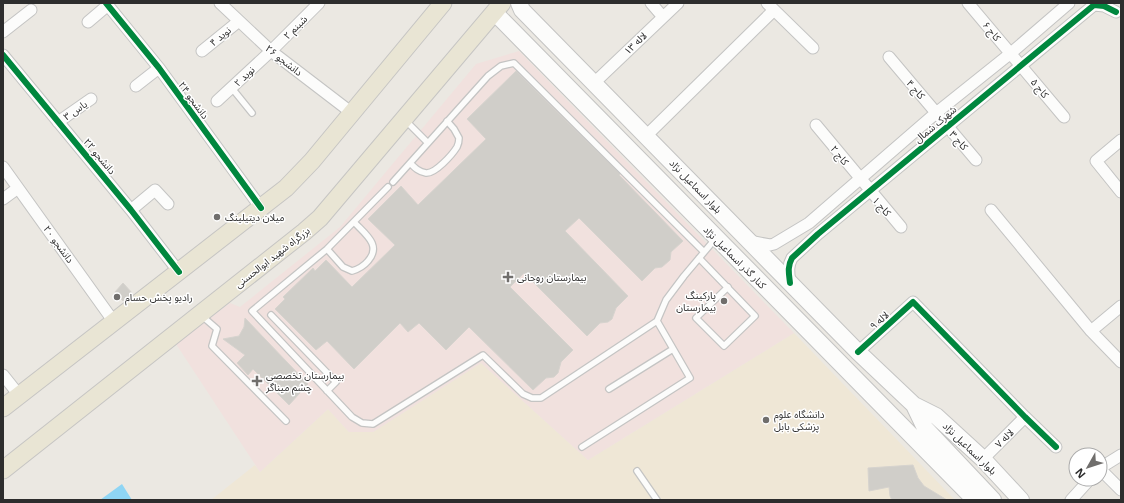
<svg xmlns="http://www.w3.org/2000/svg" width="1124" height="503" font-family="'Open Sans','Noto Sans Arabic',sans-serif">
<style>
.education{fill:#efe7d6}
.medical{fill:#f1e1de}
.water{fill:#8fd5f4}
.building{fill:#d0cec9;stroke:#d6d3ce}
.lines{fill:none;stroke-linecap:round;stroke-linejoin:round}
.service-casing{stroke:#c4c4c3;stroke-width:8}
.minor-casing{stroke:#c4c4c3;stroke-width:13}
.secondary-casing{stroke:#c4c4c3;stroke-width:18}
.primary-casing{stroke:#c6c5c3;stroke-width:19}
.service{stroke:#fcfcfb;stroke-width:5.5}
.minor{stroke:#fcfcfb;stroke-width:11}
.secondary{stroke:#fcfcfb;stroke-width:16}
.primary{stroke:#e9e5d4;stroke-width:17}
.cycleway-casing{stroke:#fff;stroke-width:8}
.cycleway{stroke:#00873e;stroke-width:6}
.poi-dot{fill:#706e6c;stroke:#fff;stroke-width:1.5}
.labels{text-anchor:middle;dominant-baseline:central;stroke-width:3;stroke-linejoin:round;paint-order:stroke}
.street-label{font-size:10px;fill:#2d2d2d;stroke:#fff}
.poi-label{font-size:10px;fill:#2d2d2d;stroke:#fff;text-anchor:start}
</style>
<rect width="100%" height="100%" fill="#ebe8e2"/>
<path class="education" d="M794,333L955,500H211L255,465L260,472L328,409L349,432H373L481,363L588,460Z"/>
<path class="medical" d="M519,51L794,333L588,460L481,363L373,432H349L328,409L260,472L176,344L230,303L240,307L340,227L476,64Z"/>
<path class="water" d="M122,484L132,500H100Z"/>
<path class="building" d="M516,71L620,174L619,175L683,241L671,252L670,260L662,267L655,268L642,281L579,218L565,231L628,296L616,308L612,319L608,322L600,323L587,336L524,273L510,287L573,350L561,362L558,373L554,377L546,378L533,390L469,327L446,350L419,323L408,332L400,323L354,369L327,341L316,350L275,309L285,299L283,297L313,268L315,271L326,260L352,287L395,245L368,219L401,186L418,205L486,139L467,119Z
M123,283L133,294L123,301L115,292Z
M245,318L308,384L289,405L253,369L248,375L237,363L245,355L223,339L239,336L244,327Z
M913,465L918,478L924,486L947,500H892L890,496L889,487L869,491L868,468Z"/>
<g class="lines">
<defs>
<path id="service" d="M231,87L252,113
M406,121L428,143
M410,163C415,168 419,172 426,173C435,174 452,155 457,147C458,145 459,141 459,138L454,129L447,121
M393,182L488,76L501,66L514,63L704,252
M388,187L327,249L252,311L352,417L362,423L373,424L483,355L523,394L532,398H541L657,321L666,300L684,276L716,238
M327,249L343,267L352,271C359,269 363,267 368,261C382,245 365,234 354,222
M699,258L755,316L724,346L696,318L728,287
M271,315L336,382L327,391
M202,316L217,329L212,346L286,421
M609,389L673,349
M582,447L690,378L657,321
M637,471L657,500"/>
<path id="minor" d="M106,3L159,68L261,208
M220,3L271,51L352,113
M651,3L663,17
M767,3L813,48
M968,3L1064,117
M88,22L108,5
M3,32L31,10
M202,51L239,21
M3,55L131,210L179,272
M889,57L976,160
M593,84L678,3
M136,86L159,68
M217,101L271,51L319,3
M58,122L91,99
M816,125L901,227
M646,136L774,10
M1121,140L1096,161L1121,192
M3,167L114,322
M3,199L18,188
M131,210L155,190L168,204
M991,210L1091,331L1121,362
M749,241L770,245L774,244L809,223L936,113L1011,53L1069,3
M790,283C789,274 787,267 792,258L818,234L1094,5L1104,6L1116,12
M1091,331L1121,306
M858,352L913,302L1025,417L1056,447
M3,375L19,395
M983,459L1025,417
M1100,468L1121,455
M1100,469L1121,490
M1071,500L1090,479"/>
<path id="secondary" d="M519,3L522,10L858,352L914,405L936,416L983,459L1021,500
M496,14L975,500
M914,405L925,428L993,500"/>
<path id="primary" d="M3,408L286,188L312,161L443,3
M3,470L304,232L320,218L502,3"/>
</defs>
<use href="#service" class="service-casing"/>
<use href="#minor" class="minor-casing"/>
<use href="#secondary" class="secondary-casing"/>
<use href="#primary" class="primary-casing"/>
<use href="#service" class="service"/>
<use href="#minor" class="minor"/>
<use href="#secondary" class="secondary"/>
<use href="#primary" class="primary"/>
<defs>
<path id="cycleway" d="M106,3L159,68L261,208
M3,55L131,210L179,272
M790,283C789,274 787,267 792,258L818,234L1094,5L1104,6L1116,12
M858,352L913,302L1025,417L1056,447"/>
</defs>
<use href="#cycleway" class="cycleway-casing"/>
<use href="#cycleway" class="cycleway"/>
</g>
<g class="poi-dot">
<circle cx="217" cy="217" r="4"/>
<path d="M506 271h4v4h4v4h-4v4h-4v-4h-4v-4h4z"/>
<circle cx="117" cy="297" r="4"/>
<circle cx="724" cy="301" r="4"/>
<path d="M255 375h4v4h4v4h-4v4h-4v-4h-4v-4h4z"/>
<circle cx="766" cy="420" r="4"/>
</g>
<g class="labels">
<g class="street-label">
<text transform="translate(295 27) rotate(-45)">شبنم ۲</text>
<text transform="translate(992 31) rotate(50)">کاج ۶</text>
<text transform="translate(220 36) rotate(-39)">نوید ۴</text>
<text transform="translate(635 43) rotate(-44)">لاله ۱۳</text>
<text transform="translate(284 60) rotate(38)">دانشجو ۲۶</text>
<text transform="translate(244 76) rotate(-43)">نوید ۲</text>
<text transform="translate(1040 88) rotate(50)">کاج ۵</text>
<text transform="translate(916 89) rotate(49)">کاج ۴</text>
<text transform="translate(194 100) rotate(54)">دانشجو ۲۴</text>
<text transform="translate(75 110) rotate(-35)">یاس ۳</text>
<text transform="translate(935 124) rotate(-40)">شهرک شمال</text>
<text transform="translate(959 140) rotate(49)">کاج ۳</text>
<text transform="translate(840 155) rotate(51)">کاج ۲</text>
<text transform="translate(100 156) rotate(50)">دانشجو ۲۲</text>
<text transform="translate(696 186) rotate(46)">بلوار اسماعیل نژاد</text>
<text transform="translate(882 206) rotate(49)">کاج ۱</text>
<text transform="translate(59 244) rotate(54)">دانشجو ۲۰</text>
<text transform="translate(272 257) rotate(-38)">بزرگراه شهید ابوالحسنی</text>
<text transform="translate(735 257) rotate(45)">کنار گذر اسماعیل نژاد</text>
<text transform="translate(879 320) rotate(-42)">لاله ۹</text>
<text transform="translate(1004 438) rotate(-45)">لاله ۷</text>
<text transform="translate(970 448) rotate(44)">بلوار اسماعیل نژاد</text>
</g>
<g class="poi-label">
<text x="225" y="217">میلان دیتیلینگ</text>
<text x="517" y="277">بیمارستان روحانی</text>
<text x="716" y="295" text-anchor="end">پارکینگ<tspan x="716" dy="12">بیمارستان</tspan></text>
<text x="125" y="297">رادیو پخش حسام</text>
<text x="266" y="375">بیمارستان تخصصی<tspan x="266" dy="12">چشم میناگر</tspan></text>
<text x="774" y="414">دانشگاه علوم<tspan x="774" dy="12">پزشکی بابل</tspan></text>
</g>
</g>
<rect width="1124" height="503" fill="none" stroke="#2d2d2d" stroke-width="8"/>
<g transform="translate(1088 467) rotate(231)"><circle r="19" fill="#ffffff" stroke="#ababab"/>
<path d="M0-3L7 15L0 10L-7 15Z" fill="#706e6c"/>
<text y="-6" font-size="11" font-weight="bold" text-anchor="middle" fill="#2d2d2d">N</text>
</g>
</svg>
